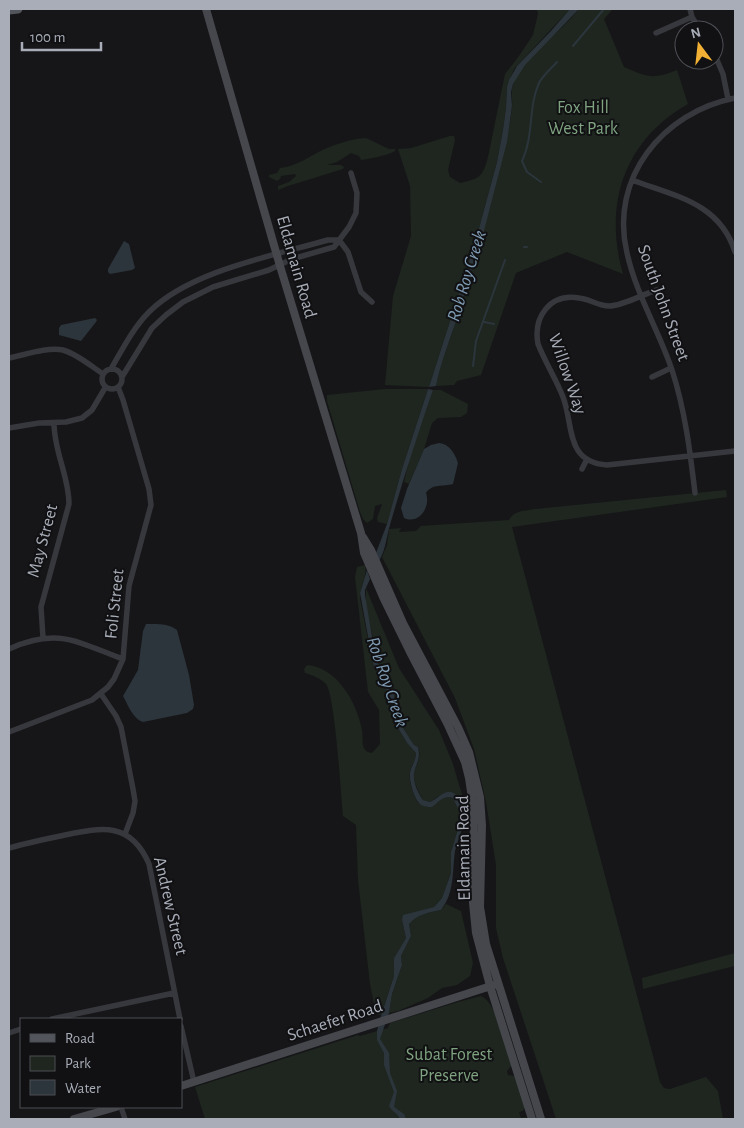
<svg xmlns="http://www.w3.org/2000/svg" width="744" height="1128" font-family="'Alegreya Sans',sans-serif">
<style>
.green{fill:#1e261f}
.water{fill:#2c353c}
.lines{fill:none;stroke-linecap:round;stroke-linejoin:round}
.stream{stroke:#2c353c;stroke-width:2}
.street{stroke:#37383d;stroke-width:5.5}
.secondary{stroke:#45474d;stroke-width:8}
.primary{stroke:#53555c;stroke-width:9}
.labels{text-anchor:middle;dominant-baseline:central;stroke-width:4;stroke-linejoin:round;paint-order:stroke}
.park-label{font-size:18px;fill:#7fa381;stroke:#111113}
.street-label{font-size:18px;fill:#a8adb8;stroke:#111113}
.water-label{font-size:19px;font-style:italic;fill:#7f9bb3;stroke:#111113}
</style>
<rect width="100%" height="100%" fill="#161618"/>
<path class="green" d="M537,9H570L514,69L507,87L506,108L503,130L497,162L475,243L429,387L385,385L393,296L411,236L410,186L398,149L411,148L450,136H454L455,140L448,170L450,177L460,183C479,179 483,177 488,157L505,74L519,56L533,35L538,14Z
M579,9H613L604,19L624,67C647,77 653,80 677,70L688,104C624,140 603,205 623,274L567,252L516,273L481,375L457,381L454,385L436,386C441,360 452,336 460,310C473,267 486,223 497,179C503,156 509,132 512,108C513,99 510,91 514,82C525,56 561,32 579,9Z
M366,138L389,149H395V151C389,155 369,159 361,160L359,156L351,153L337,162L327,165H341L344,167L343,169L288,186L278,190V186L289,182L296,176L295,174L281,176L280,179L277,181L269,177V175L277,173L280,168C297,167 312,154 327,148C339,143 352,139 366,138Z
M385,389H428L402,469L387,524L378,522L377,518L382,504L375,506L373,519L367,523L363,519L360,512L327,401V395Z
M433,390H441L468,404L467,413L461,417L438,418L432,423L424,449L409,484L404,482L410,457Z
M726,490L727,497L512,527L660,1082L664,1088L670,1089L706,1077L718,1091L723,1119H556L503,958L496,928V865L486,802L474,749L455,698L382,557L387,545L389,529L401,528L399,532H400L416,531L421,526L509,520C514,510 526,511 535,509Z
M365,565C368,575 359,588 360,599L373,663L390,697L392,718L407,743L416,753C416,761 411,766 410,772C408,782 414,795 418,803H437C442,798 446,796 453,798L460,812L461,819L451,852V873L442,898L434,907L407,915L402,920L406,938L394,958V976L381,1015L376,1014L370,984L358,880L356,825L343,816C341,795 335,695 326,684C322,679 312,675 305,673L304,669L307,665C337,667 357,703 362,730C363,735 362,741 363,746C365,751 367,752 372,753L380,744L379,710L368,692L355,577L357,567Z
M366,588L399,668L439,730L453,764L463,798L461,803L455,794L439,796L430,802L423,800C419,793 413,782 414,774C416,763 422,758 418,747L414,745L398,720L393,690L383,676L379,665L366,607Z
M446,904L461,911L473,963L470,976L457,985L442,988L428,998L398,1011L389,1013L392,994L402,965L401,956L411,936L409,924C418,914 428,913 441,910Z
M735,953V966L643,989L642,978Z
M481,996C497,1002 506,1049 512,1065L507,1071L508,1075L515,1076L525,1107L523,1111L519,1112L521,1118L525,1117L528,1119H205L195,1087L358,1035L360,1036L388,1028L390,1023L458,1002Z"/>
<path class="water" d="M570,9H579L525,65L513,84L511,92L512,106L507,142L478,254C469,273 465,293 459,313C451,337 441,361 436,386L429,387L475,243L497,162L503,130L506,108L507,87L509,80L517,66L551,31Z
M124,241L129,244L135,268L132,270L110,274L108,272V269Z
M95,318L97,320L96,322L81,341L59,335V328L61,325Z
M428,389L433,390C418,434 403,479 390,525C386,538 386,549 379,561L376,553L387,524L402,469Z
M439,443C450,444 455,454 458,463L453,484C443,487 433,483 426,493C431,507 419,525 404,518L401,508L407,489L424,449L431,445Z
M367,570L370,579L365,590V595L375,654L383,676L393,690L398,720L414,745L418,747C421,760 416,762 414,774C413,782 418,793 423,800L430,802C437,799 443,791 450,792C462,793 466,816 463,825C461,834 457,842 455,851C452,872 455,892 441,910C428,913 418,914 409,924L411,936L401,956L402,965L392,994L389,1013L380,1039L389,1053L390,1073L397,1091L394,1107L404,1114L406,1119H400C398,1113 392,1112 389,1106L394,1092L384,1065V1053L377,1040V1031L380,1019L394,976V958L406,938L402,920L403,915L434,907L442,898L451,873V852L461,819L460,813L453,798C443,795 439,802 432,807C427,807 424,807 420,804C414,799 409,781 410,773C411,766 416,761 416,753L407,743L392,718L390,697L373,663L360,593Z
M146,624C157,624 168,623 177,630L189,675L194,705L193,709L187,713L143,722C133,719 128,705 123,696L138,670L143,631Z"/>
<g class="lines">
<path class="stream" d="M573,46L604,9
M541,182L527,172L522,161C534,136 528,107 539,83C543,75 551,69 557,62
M524,247H527
M484,322L494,324
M473,366L476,341L505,260"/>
<path class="street" d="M690,9L692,17L700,30
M656,33L692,17
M714,53L723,74L728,99
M632,180C675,196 720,203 735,252
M339,240L348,252L361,292L372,302
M657,290C643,294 623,306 609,306C598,306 590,299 579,298C550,293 533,317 538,344C545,362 556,379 563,397C574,426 565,462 607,465L735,451
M9,358C25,355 46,347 63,350C77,354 91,366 103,374
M102 379a10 10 0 1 1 20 0a10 10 0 1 1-20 0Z
M111,369C122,350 133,328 149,312C190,271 272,256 328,240H339
M122,377L152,328L166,315L183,302L213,287L269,270L292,259L334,247L349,227L356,213L357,193L351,173
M652,377L671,368
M9,428L39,423L66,422L82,418L92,410L105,388
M582,469L587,459
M695,493C690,451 685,410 672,370C659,331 636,294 627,253C609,178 663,112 735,98
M43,638L41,607L69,504C69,476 54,452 54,423
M9,649C57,627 77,642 123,659
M101,694L116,716L121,727L133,789L135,801L133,813L125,834
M9,732L92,700L108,687L114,679L123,659L129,586L151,505L149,489L123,400L118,387
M9,848C27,843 46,839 65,835C103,827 131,822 149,864L180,1019
M52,1019L174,993
M181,1026L194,1082
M9,1033L21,1029
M121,1107L125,1119"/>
<path class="secondary" d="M206,9L280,266L361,533L364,553L383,597L411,654L448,725L465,762L469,778L474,812L473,903L476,933L490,986L532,1119
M363,537L371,550L403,623L458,727L469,752L480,797L482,825L480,907L486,944L541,1119
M181,1086L494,985
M74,1119L116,1107"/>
<path class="primary" d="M9,10L18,9"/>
</g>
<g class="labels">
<g class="park-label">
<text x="583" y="108">Fox Hill<tspan x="583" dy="21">West Park</tspan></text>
<text x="449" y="1055">Subat Forest<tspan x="449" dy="21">Preserve</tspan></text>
</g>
<g class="street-label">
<text transform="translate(296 267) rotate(74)">Eldamain Road</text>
<text transform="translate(663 303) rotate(70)">South John Street</text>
<text transform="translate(567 374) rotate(71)">Willow Way</text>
<text transform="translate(43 541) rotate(-75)">May Street</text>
<text transform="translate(115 604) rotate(-84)">Foli Street</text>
<text transform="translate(464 848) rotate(-91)">Eldamain Road</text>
<text transform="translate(170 906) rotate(77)">Andrew Street</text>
<text transform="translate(335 1021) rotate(-18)">Schaefer Road</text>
</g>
<g class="water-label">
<text transform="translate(467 276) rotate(-73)">Rob Roy Creek</text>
<text transform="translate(387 682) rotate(71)">Rob Roy Creek</text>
</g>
</g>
<rect width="744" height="1128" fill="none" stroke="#a8adb8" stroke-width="20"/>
<rect x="20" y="1018" width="162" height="90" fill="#111113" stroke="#4d4f55"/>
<rect x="30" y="1034" width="25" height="8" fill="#53555c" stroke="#4d4f55"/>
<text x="65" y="1043" font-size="15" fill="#a8adb8">Road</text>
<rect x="30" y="1056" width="25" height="15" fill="#1e261f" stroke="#4d4f55"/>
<text x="65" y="1068" font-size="15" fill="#a8adb8">Park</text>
<rect x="30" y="1080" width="25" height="15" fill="#2c353c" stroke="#4d4f55"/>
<text x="65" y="1093" font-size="15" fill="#a8adb8">Water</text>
<g transform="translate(699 45) rotate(345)"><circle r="24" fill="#111113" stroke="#4d4f55"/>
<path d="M0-4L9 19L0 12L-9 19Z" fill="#f2b134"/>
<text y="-8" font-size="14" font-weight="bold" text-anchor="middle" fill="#a8adb8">N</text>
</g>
<path d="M22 42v8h79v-8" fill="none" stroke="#a8adb8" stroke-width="2.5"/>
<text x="30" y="42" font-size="15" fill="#a8adb8" stroke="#111113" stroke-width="4" paint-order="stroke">100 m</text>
</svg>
